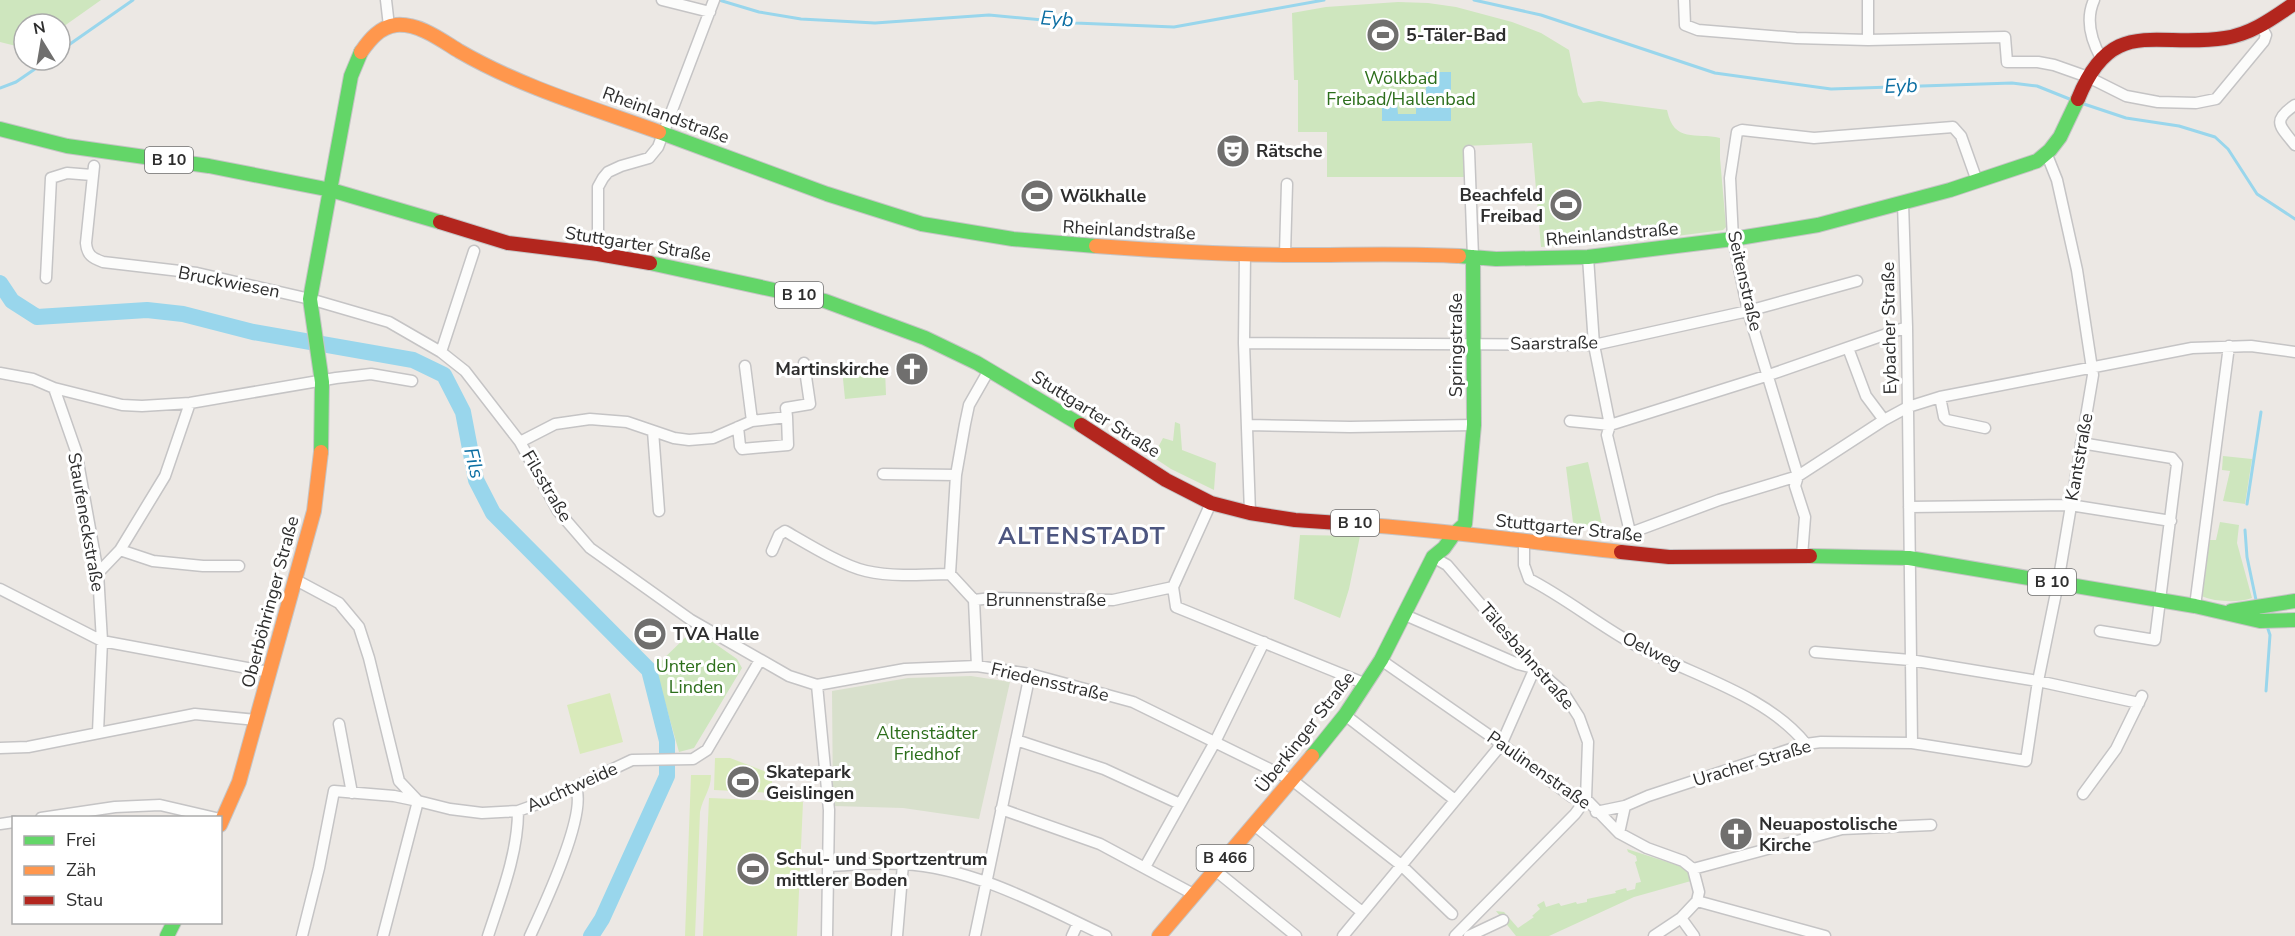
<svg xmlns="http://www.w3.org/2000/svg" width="2295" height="936" font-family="'Nunito Sans',sans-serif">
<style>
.green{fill:#cee6be}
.cemetery{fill:#d8e0cc}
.pitch{fill:#d9eabb}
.water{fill:#99d6ec}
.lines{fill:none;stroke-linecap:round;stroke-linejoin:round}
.stream{stroke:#99d6ec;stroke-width:3}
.river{stroke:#99d6ec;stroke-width:16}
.street-casing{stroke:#c5c4c5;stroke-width:13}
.fast-casing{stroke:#c5c4c5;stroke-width:16}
.slow-casing{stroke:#c5c4c5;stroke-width:16}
.jam-casing{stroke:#c5c4c5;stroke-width:16}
.street{stroke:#fcfcfb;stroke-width:10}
.fast{stroke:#63d668;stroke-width:14}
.slow{stroke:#ff974d;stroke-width:14}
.jam{stroke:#b3261e;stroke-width:14}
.labels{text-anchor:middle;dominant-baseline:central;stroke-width:6;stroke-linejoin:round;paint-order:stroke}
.shield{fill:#fff;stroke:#6d6d6d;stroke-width:1.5}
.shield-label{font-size:16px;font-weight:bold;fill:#2e2e2e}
.poi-label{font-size:18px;font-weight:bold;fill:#2e2e2e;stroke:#fff;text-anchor:start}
.park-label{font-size:18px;fill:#2c6e1b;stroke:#fff}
.street-label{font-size:18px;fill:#2e2e2e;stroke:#fff}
.water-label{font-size:20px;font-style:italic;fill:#0d6fa3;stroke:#fff}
.district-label{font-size:24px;font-weight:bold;letter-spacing:1.5px;fill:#4d5680;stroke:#fff}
</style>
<rect width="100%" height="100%" fill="#ece8e4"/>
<path class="green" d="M0,0H101L60,29V24H24V48L0,42Z
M1398,2L1428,3L1456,7L1512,22L1541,33L1569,50L1578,95L1583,103L1599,101L1667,110C1674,144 1696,132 1720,138V158L1726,227L1723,230L1661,238L1541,247L1532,143L1465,146L1466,177H1327V132H1298V80H1294L1292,13L1326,7Z
M842,369H885L886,395L845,399Z
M1175,422L1180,424L1182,450L1216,463L1214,490L1171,469L1153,457L1163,438L1173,441Z
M2223,456L2252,459L2245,504L2223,501L2230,471L2222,470Z
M1588,462L1602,524L1574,530L1566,467Z
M2220,522L2239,525L2237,543L2252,598C2237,603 2216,602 2201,596L2209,540H2216Z
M1300,535L1360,536L1349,589L1340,618L1294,599Z
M694,629L737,659L742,668L694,748L679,752L655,667Z
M1627,849L1683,867L1689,873L1691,881L1634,897L1549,936H1516L1496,911L1504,912L1518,928L1534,917L1532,916L1540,909L1537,905L1544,901L1546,907L1559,903L1561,906L1576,902L1577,904L1587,902V899L1616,893L1615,891L1626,888L1627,891L1635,889L1636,883L1641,882L1635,862L1637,861L1636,856L1628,852Z"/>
<path class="cemetery" d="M971,676L1010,682L979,819L903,808L833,806L832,691L908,678Z"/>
<path class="pitch" d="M1574,188L1577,221H1558L1555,189Z
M610,693L623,742L580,754L567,705Z
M715,758H730L772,774V793L714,790Z
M691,775H711C711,790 703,797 700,812L695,936H685Z
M709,798L803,802L797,936H703Z"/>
<path class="water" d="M1426,72H1451V98H1442V104H1451V121H1382V103H1397L1398,114H1416V104H1436V98H1426Z"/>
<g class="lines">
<path class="stream" d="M719,0L759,12L801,19L875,23L989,15L1075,23L1174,27L1324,0
M1474,0L1541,15L1715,73L1831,89L2012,83L2037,86L2072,100
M60,51L133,0
M0,88L16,82L48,60
M2081,103L2126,118L2179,126L2215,137L2228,149L2257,194L2295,219
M2247,504L2261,412
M2245,530L2247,557L2256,600
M2266,691L2270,635L2268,629"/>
<path class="river" d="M0,283L12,301L37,317L147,310L183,314L253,332L413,360L444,375L463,412L476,480L493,513L649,670L667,741V776L602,919L591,936"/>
<defs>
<path id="street" d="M386,0L389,26
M662,0L710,12
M1684,0L1685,25L1698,30L1796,38L1868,40L2005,37L2007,62H2038L2054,65L2088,77L2126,96L2158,102L2196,103L2216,99L2264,41L2266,35L2260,25
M1868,0V40
M2094,0C2085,20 2091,40 2101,58
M2295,105C2271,121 2280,126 2295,145
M1469,151L1473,257
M94,166L86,243C87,255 92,258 103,262L197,273L310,299L389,322L441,352L465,371L520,442L558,511L590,548L691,620L789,676L817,685L905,669L977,666L1030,674L1133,702L1292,780L1401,865L1452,914
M1903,203L1907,327L1912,743
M598,254V187L603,178L608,172L621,166L649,158L658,147L714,0
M1245,254L1244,343L1250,513
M1285,254L1287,184
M1588,257L1594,345L1610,425L1607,435L1629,528L1633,532L1719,500L1798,476L1884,420L1908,407L1940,397L2192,348L2251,346L2295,352
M46,278L51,178L67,173L92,175
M1244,343L1594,345L1748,311L1857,281
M1848,348L1866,396L1884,420
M441,352L474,251
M0,373L33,379L54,388L122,405L142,406L190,403L336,378L371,374L412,381
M54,388L76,451L98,573L102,641L98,732
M1940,397L1944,417L1947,420L1985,428
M752,421L787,417L786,408L810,404L804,363
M1570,421L1610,425L1769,375L1907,327
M1247,425L1350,427L1474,425
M738,427L740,446L742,449L788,445L787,417
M653,431L659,511
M520,442L555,424L590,419L627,422L674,438L689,440L713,438L752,421L745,366
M2081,443L2172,458L2177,464L2155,640L2100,631
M883,474L956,475
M1909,507L2070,505L2171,521
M1524,541V565L1529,579C1564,597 1595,622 1630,642C1686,674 1764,692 1806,744
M120,550L153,561L203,566H239
M772,551L779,535L785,531C806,543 843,566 866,571C893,577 922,575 950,574
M1802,556L1805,517L1795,486L1798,476L1748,311L1733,239L1730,178L1737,132L1742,130L1814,138L1953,127L1961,136L1977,181
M1433,557L1447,565L1535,668L1563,692L1579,717L1588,742L1586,799L1575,814L1455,936
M98,573L120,550L165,476L190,403
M296,580L339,603L359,627L369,658L399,781L418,801L450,809L482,813L518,811L543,802L632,760L693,759L707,750L760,660
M1173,587L1211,503
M0,589L102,641L269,672
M974,600L950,574L956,475L965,424L969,405L989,370
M2195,606L2229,346
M1405,615L1518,664L1534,668
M1815,652L1910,660L2038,681L2139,703
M1381,660L1496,740L1572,797L1586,799L1619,833L1647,848L1683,861L1693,869L1699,892L1697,901L1681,918L1654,936
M977,666L974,600L992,598L1113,600L1173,587L1176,607L1366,684
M817,685L829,810L827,936
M1345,715L1455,800
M339,724L352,793
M1016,740L1104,769L1180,804
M0,748L28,747L195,714L257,720
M2083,794L2116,749L2142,696
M1001,809L1100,844L1195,895
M1596,812L1625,806L1648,796L1806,744L1821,742L1912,743L2026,761L2038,681L2058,583L2093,375L2077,270L2057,180L2047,155
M41,818L115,807L160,805L216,818
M0,824L14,822
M1254,825L1362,912
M1619,833L1625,806
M829,866C854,865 879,862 903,864C975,868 1042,906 1106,936
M1145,867L1215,742L1264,642
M1693,869L1842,829L1931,825
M1215,870L1296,936
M1697,901L1825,936
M1681,918L1694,936
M302,936L319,868L334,791L394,796L418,801L383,936
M488,936C501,896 518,853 518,811
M530,936C543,908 587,815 576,788
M897,936L903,864
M975,936L1030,674
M1072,936L1078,923
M1343,936L1501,745L1535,668
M1469,936L1503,920"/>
<path id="fast" d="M0,129L67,146L209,166L331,190L440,222
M659,132L827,194L922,224L1013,239L1096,246
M1459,256L1496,259L1588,257L1733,239L1818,225L1950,190L2037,161L2050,150L2060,137L2078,99
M650,263L825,301L925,338L977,363L1081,425
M321,452L322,382L310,299L351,76L361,52
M1454,534L1465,524L1474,425L1473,257
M1810,556L1909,558L2195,606L2260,621L2295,620
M2231,611L2295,601
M1312,756L1345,715L1381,660L1433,557L1444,548L1454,534
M167,936L174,922"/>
<path id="slow" d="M361,52C370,39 380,27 396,25C419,23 441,40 459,51C521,87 592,108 659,132
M1096,246C1163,251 1231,255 1298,255C1352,255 1405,253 1459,256
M1354,524C1443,530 1532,542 1621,552
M220,825L239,782L314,511L321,452
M1159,936L1312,756"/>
<path id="jam" d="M2078,99C2112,14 2156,49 2225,38C2252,34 2273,18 2295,3
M440,222L508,243L598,254L650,263
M1081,425L1166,480L1211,503L1250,513L1295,520L1354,524
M1621,552L1669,557L1810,556"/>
</defs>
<use href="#street" class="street-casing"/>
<use href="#fast" class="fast-casing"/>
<use href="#slow" class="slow-casing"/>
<use href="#jam" class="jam-casing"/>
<use href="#street" class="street"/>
<use href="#fast" class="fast"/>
<use href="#slow" class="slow"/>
<use href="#jam" class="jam"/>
</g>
<defs>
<symbol id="stadium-disc" viewBox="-11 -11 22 22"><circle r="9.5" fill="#706f6e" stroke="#fff"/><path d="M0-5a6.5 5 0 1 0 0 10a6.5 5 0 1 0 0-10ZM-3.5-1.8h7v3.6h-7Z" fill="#fff"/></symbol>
<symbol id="theatre-disc" viewBox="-11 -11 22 22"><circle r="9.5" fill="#706f6e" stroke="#fff"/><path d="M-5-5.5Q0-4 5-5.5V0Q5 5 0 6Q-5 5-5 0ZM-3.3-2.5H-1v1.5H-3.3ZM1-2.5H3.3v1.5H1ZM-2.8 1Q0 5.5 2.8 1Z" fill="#fff"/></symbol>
<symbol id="church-disc" viewBox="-11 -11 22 22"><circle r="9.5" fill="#706f6e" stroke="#fff"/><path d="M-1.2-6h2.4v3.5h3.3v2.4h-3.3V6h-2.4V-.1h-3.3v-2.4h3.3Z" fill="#fff"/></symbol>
</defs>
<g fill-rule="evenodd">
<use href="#stadium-disc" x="1364" y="16" width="38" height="38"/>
<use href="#theatre-disc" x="1214" y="132" width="38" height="38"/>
<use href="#stadium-disc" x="1018" y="177" width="38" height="38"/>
<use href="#stadium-disc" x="1547" y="186" width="38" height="38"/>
<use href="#church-disc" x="893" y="350" width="38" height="38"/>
<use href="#stadium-disc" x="631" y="615" width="38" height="38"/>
<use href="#stadium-disc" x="724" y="763" width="38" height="38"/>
<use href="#church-disc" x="1717" y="815" width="38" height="38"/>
<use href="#stadium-disc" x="734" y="850" width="38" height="38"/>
</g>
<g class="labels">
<g class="shield">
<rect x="145" y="147" width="48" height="26" rx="4.5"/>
<rect x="775" y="282" width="48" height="26" rx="4.5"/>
<rect x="1331" y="510" width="48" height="26" rx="4.5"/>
<rect x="2028" y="569" width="48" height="26" rx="4.5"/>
<rect x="1196.5" y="845" width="57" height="26" rx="4.5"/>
</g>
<g class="shield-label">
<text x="169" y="160">B 10</text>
<text x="799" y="295">B 10</text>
<text x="1355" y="523">B 10</text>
<text x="2052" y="582">B 10</text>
<text x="1225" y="858">B 466</text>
</g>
<g class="poi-label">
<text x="1406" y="35">5-Täler-Bad</text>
<text x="1256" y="151">Rätsche</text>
<text x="1543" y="195" text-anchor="end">Beachfeld<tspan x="1543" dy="21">Freibad</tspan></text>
<text x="1060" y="196">Wölkhalle</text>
<text x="889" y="369" text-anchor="end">Martinskirche</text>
<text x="673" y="634">TVA Halle</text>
<text x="766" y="772">Skatepark<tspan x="766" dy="21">Geislingen</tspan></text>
<text x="1759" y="824">Neuapostolische<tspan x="1759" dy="21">Kirche</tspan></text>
<text x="776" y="859">Schul- und Sportzentrum<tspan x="776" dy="21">mittlerer Boden</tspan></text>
</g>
<g class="park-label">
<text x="1401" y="78">Wölkbad<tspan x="1401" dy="21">Freibad/Hallenbad</tspan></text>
<text x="696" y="666">Unter den<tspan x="696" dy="21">Linden</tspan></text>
<text x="927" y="733">Altenstädter<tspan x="927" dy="21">Friedhof</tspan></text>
</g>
<g class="street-label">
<text transform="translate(666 115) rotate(20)">Rheinlandstraße</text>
<text transform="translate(1129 230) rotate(3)">Rheinlandstraße</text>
<text transform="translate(1612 234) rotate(-5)">Rheinlandstraße</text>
<text transform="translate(638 244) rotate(9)">Stuttgarter Straße</text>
<text transform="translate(1745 281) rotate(77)">Seitenstraße</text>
<text transform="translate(229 282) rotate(11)">Bruckwiesen</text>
<text transform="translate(1889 328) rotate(-91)">Eybacher Straße</text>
<text transform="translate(1554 343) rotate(-1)">Saarstraße</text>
<text transform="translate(1456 345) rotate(-90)">Springstraße</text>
<text transform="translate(1096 414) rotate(32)">Stuttgarter Straße</text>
<text transform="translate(2079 457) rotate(-80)">Kantstraße</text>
<text transform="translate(547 486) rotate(59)">Filsstraße</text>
<text transform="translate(86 522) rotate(80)">Staufeneckstraße</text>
<text transform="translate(1569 528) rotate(6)">Stuttgarter Straße</text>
<text x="1046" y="600">Brunnenstraße</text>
<text transform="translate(270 602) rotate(-75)">Oberböhringer Straße</text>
<text transform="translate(1652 651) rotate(27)">Oelweg</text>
<text transform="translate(1527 656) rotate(49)">Tälesbahnstraße</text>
<text transform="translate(1050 682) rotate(13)">Friedensstraße</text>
<text transform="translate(1305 732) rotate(-52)">Überkinger Straße</text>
<text transform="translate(1752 763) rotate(-17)">Uracher Straße</text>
<text transform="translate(1539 770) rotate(35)">Paulinenstraße</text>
<text transform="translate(572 787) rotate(-24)">Auchtweide</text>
</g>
<g class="water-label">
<text transform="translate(1057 19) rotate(4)">Eyb</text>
<text transform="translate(1901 86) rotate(-2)">Eyb</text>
<text transform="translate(474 463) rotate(76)">Fils</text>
</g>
<g class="district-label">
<text x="1082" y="536">ALTENSTADT</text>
</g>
</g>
<rect x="12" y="816" width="210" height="108" fill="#ffffff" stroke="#ababab" stroke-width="1.5"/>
<rect x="24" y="836" width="30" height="9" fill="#63d668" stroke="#ababab" stroke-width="1.5"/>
<text x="66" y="846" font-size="18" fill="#2e2e2e">Frei</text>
<rect x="24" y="866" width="30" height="9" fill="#ff974d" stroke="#ababab" stroke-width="1.5"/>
<text x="66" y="876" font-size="18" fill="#2e2e2e">Zäh</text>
<rect x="24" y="896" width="30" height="9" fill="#b3261e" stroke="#ababab" stroke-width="1.5"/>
<text x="66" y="906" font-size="18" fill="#2e2e2e">Stau</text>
<g transform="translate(42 42) rotate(349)"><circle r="28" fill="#ffffff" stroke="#ababab" stroke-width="1.5"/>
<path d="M0-4.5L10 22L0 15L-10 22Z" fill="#706f6e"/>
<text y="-9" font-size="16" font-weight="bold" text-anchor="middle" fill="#2e2e2e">N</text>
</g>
</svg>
